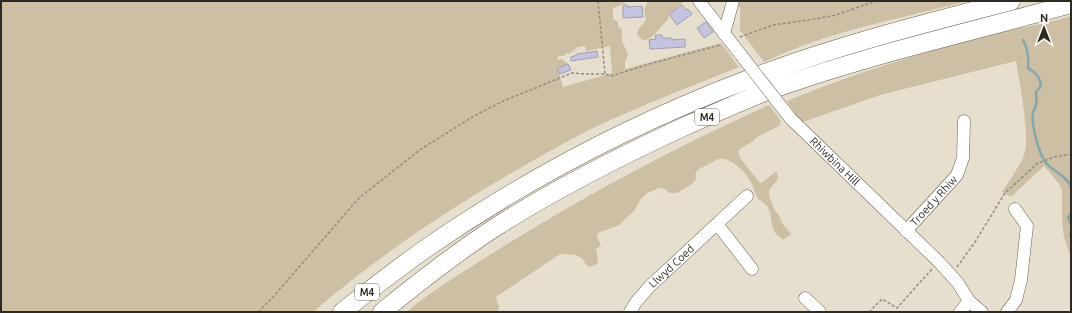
<svg xmlns="http://www.w3.org/2000/svg" width="1072" height="313" font-family="Ubuntu,sans-serif">
<style>
.green{fill:#ccbfa3;fill-rule:evenodd}
.lines{fill:none;stroke-linecap:round;stroke-linejoin:round}
.stream{stroke:#82a7ad;stroke-width:2.5}
.building{fill:#c4c3e0;stroke:#9f9fb0}
.minor-casing{stroke:#676051;stroke-width:13}
.highway-casing{stroke:#676051;stroke-width:19}
.path{stroke:#938d80;stroke-width:1.5;stroke-dasharray:3 2;stroke-linecap:butt}
.minor{stroke:#fff;stroke-width:12}
.highway{stroke:#fff;stroke-width:18}
.minor-bridge-casing{stroke:#676051;stroke-width:13;stroke-linecap:butt}
.minor-bridge{stroke:#fff;stroke-width:12}
.labels{text-anchor:middle;dominant-baseline:central;stroke-width:3.5;stroke-linejoin:round;paint-order:stroke}
.shield{fill:#fff;stroke:#6c6a65;stroke-width:1}
.shield-label{font-size:10px;font-weight:bold;fill:#2d2a23}
.street-label{font-size:11px;fill:#2d2a23;stroke:#fff}
</style>
<rect width="100%" height="100%" fill="#e7dfce"/>
<path class="green" d="M1,1H628L619,6L613,8V19L617,21L619,28L622,29V41L628,54L625,62V69L721,43L739,67C690,87 639,106 591,129C569,140 548,152 527,164C452,207 379,255 313,312H1ZM585,46L586,51L610,46L612,73L563,87L558,69L568,64L562,59L557,60L558,56H564L566,53L569,54L578,47Z
M648,1H685L669,14L668,20C661,24 647,52 637,34L638,30L646,20L644,10Z
M730,1H968C899,19 828,31 764,62L740,30V7L729,4Z
M1071,16V259L1064,237L1062,222V190L1059,184L1044,166L1011,197L1002,192C1008,183 1021,164 1024,155C1031,137 1019,81 1016,61L880,95L800,123L787,101C852,74 920,53 988,35C1015,28 1044,25 1071,16Z
M769,105L781,121L779,126L757,137L752,142L740,149L738,152L741,159L760,183L763,182L775,172L777,173L778,179L769,190V195L774,209L779,215L782,223L791,234L783,240C781,238 778,236 776,234C767,221 777,209 758,199C755,194 754,189 752,184C747,174 731,156 719,159C714,160 710,164 705,166C699,169 694,171 696,179L692,184L677,193H670L663,188H659L647,193L640,200L635,210L619,225L598,233L597,237L601,246L596,249L598,259L597,264L590,267L586,265L583,259L576,255L560,254L496,297L499,307L497,312H406C437,287 471,267 504,246C590,193 677,146 769,105Z"/>
<g class="lines">
<path class="stream" d="M1023,40C1028,49 1029,58 1028,68C1036,73 1040,77 1041,86L1036,92C1036,96 1037,101 1036,105C1036,108 1033,110 1033,113C1031,124 1039,156 1047,164C1054,172 1067,176 1071,187
M1071,213L1068,218L1071,224
M1071,233L1070,234L1071,237"/>
</g>
<path class="building" d="M623,5H627V7L642,6L643,17L623,18Z
M682,5L686,10L688,9L692,14L677,25L669,14Z
M706,22L713,32L704,38L697,28Z
M655,35H662V38H672V40L685,39V47L650,49L649,40L656,39Z
M597,51L598,57L571,61V57L577,55V54Z
M568,64L571,70L560,74L557,69Z"/>
<g class="lines">
<defs>
<g id="minor">
<path d="M699,1L741,55"/>
<path d="M724,34L733,1"/>
<path id="s1" d="M791,119L939,262L958,283L969,301L982,312"/>
<path d="M717,224L752,269"/>
<path id="s2" d="M906,231L957,175L963,158L964,121"/>
<path d="M805,298L820,312"/>
<path id="s3" d="M630,312L636,302L650,286L747,196"/>
<path d="M960,312L969,301"/>
<path d="M1007,312L1016,300L1021,280L1027,226L1015,209"/>
</g>
<path id="highway" d="M342,312C370,290 399,267 428,247C528,178 636,122 749,79C834,46 923,24 1011,1
M382,312C420,281 458,251 499,225C557,188 619,157 681,128C708,116 735,104 762,93C862,56 968,33 1071,4"/>
</defs>
<use href="#minor" class="minor-casing"/>
<use href="#highway" class="highway-casing"/>
<path class="path" d="M598,1L605,74
M740,37L773,25L815,19L836,15L876,1
M957,267L975,242L1005,193L1038,163L1054,157L1071,154
M258,312L273,297L359,198L421,149L474,116L501,102L572,73L586,74H605L611,76L653,63L720,45
M869,312L882,299L897,308L932,269"/>
<use href="#minor" class="minor"/>
<use href="#highway" class="highway"/>
<defs>
<path id="minor-bridge" d="M741,55L791,119"/>
</defs>
<use href="#minor-bridge" class="minor-bridge-casing"/>
<use href="#minor-bridge" class="minor-bridge"/>
</g>
<g class="labels">
<g class="shield">
<rect x="695" y="109" width="24" height="16" rx="3"/>
<rect x="355" y="284" width="24" height="16" rx="3"/>
</g>
<g class="shield-label">
<text x="707" y="117">M4</text>
<text x="367" y="292">M4</text>
</g>
<g class="street-label">
<text stroke="none"><textPath href="#s1" startOffset="61">Rhiwbina Hill</textPath></text>
<text stroke="none"><textPath href="#s2" startOffset="41">Troed y Rhiw</textPath></text>
<text stroke="none"><textPath href="#s3" startOffset="62">Llwyd Coed</textPath></text>
</g>
</g>
<rect width="1072" height="313" fill="none" stroke="#2d2a23" stroke-width="4"/>
<g transform="translate(1044 28)" stroke="#ffffff" stroke-width="3" paint-order="stroke">
<path d="M0-3L7 15L0 10L-7 15Z" fill="#2d2a23"/>
<text y="-6" font-size="11" font-weight="bold" text-anchor="middle" fill="#2d2a23">N</text>
</g>
</svg>
